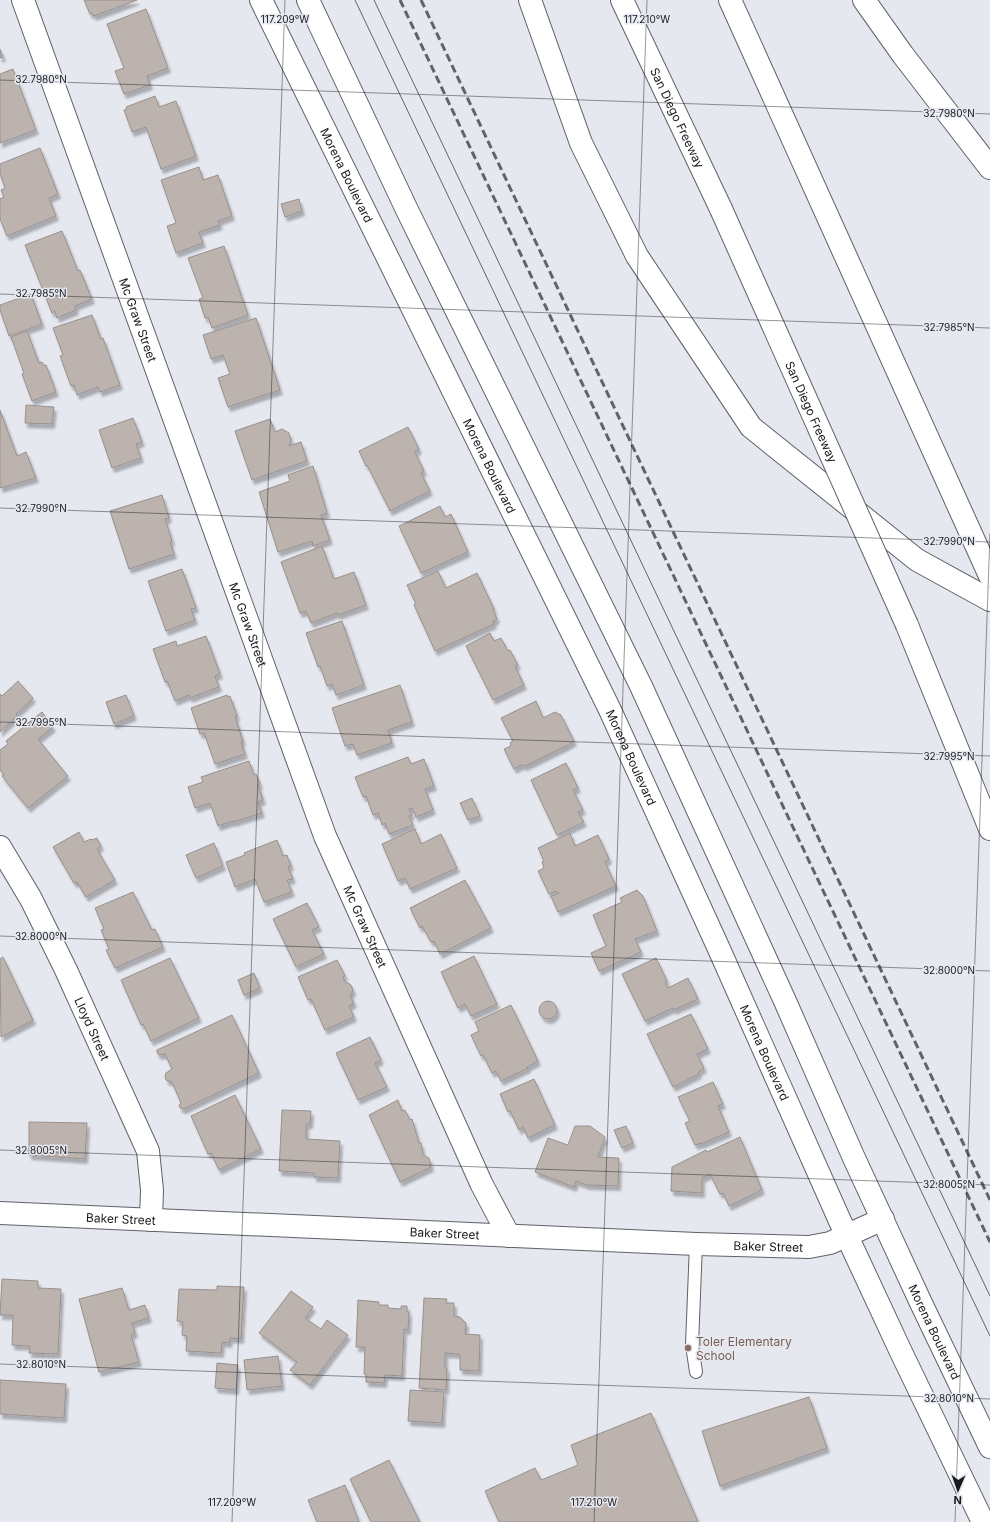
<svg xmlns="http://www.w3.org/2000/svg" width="990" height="1522" font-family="Inter,sans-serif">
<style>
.building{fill:#bcb3af;stroke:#99908d;filter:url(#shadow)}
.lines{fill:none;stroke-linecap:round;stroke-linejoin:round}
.lane-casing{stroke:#5f6168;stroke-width:14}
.street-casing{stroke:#5f6168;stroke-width:24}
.secondary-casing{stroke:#5f6168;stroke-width:24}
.primary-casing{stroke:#5f6168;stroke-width:24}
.highway-casing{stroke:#5f6168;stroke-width:24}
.lane{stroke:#fff;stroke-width:12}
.street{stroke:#fff;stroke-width:22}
.secondary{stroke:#fff;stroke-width:22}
.primary{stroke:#fff;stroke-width:22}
.highway{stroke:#fff;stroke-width:22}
.tram{stroke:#626368;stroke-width:1}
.rail{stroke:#626368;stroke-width:3;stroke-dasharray:8 4;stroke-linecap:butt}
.highway-bridge-casing{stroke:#5f6168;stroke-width:24;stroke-linecap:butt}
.highway-bridge{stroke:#fff;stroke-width:22}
.ticks{fill:none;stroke:#191a1d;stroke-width:1;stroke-opacity:0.45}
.education-dot{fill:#8d6e63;stroke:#e6e8f0;stroke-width:1.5}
.labels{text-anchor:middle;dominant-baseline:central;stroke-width:3;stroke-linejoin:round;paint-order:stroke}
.street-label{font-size:12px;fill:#191a1d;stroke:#e6e8f0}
.education-label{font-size:12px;fill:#785e54;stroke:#e6e8f0;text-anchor:start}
.ticks-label{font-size:10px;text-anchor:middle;fill:#191a1d;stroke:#e6e8f0;stroke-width:3;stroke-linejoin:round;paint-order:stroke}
</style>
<defs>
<filter id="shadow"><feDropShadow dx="2.5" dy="4.5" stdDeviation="1" flood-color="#0004"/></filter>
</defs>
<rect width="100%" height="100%" fill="#e6e8f0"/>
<path class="building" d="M84,0H137L94,16L92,13L90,14Z
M146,9L168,68L147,76L150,85L124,94L115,71L124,68L107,24Z
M0,49L3,57L0,58Z
M13,69L36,130L0,143V74Z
M155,96L159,107L176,101L196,156L161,169L146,127L132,132L124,110L127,109L126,107Z
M40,148L58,194L49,198L56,216L7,236L0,219V199L4,197L1,190L5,188L0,174V164Z
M199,167L203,180L218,175L232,216L218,221L220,225L199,232L203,243L176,253L167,226L176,223L161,180Z
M299,199L302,211L285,217L281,204Z
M62,231L78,271L80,270L92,299L75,306L76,310L57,318L55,311L52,313L25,245Z
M224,246L248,315L212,328L208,317L205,318L199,299L203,298L188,258Z
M31,294L42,324L9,336L0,310V305Z
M92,315L101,339L103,338L120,385L100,392L98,387L77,395L74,385L71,386L60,356L63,355L53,328Z
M256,318L280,390L228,407L218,378L230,374L223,355L211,359L203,335Z
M27,331L39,363L42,362L44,365H46L56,392L32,401L22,374L24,373L11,337Z
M26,405L54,407L52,424L25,423Z
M0,410L17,456L26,452L36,478L0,488Z
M133,418L142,442L136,444L141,458L112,468L99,430Z
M270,419L275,432L282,429L289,433L291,441L289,446L301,442L307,461L252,480L235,431Z
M408,427L419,449L415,452L424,471L421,473L430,491L390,511L367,465L366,466L359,451Z
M313,466L327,513L321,515L330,540L313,546L312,541L278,552L259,492L290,481L288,475Z
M162,495L169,518L165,519L172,541L170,542L174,554L129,569L110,511Z
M440,506L445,517L451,514L468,552L421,573L399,526Z
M322,546L334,579L354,572L366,605L338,615L337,613L311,623L306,611L300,613L281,562Z
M182,569L196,608L191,609L195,620L166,631L148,581Z
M438,571L446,588L477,573L494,609L493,610L497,619L493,621L494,624L435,651L414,605L416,604L407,585Z
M342,621L364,685L336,695L332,684L327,686L320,666L318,667L306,633Z
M490,633L494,641L501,638L508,651L510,650L518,665L515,666L524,685L493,700L466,646Z
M206,636L220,674L215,676L219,687L190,698L189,695L175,701L167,681L165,682L153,649L176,641L177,646Z
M18,681L33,698L16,714L17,716L0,732V694L2,696Z
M400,685L412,722L388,730L392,743L357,755L353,744L345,746L332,708Z
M126,695L134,716L114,724L106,702Z
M227,695L228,697L230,696L237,716L235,717L243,741L241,742L245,754L215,764L204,733L200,734L191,708Z
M536,701L543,718L555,712L561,715L574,741L568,745L525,766L521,765L514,769L504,749L511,746L510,743L513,741L501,718Z
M42,712L53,727L38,739L68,776L28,808L2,776L4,775L0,770V750L8,744L6,741Z
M408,757L411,764L424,759L434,786L425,789L433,810L416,817L412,808L409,809L412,815L409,816L413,825L389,834L385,823L382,825L378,813L373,815L366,796L363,797L355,777Z
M249,761L254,775L256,774L260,784L258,785L263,800L258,802L262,813L233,822V821L218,826L210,803L195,808L188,787L203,782L201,777Z
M566,763L578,788L573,790L583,810L578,812L584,822L557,835L531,780Z
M472,798L480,816L468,820L460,803Z
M415,829L421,844L441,834L457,868L410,889L405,878L398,881L382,844Z
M79,832L84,842L91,839L92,840L97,838L101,846L97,849L115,880L86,897L77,882L74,883L53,847Z
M570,833L575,846L598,835L609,859L605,862L616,886L558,912L551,896L559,893L555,891L549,894L538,871L544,868L542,862L544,861L538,848Z
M277,840L283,856L287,855L291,866L288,867L293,879L287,880L292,892L264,902L255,879L235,887L226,862L245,855L244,853Z
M214,843L223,866L196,878L186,855Z
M465,880L491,928L440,954L434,941L431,942L422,926L420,928L410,908Z
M637,890L643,896L657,931L635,939L641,952L599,971L591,953L606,946L593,915L622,902L620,898Z
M133,892L152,930L155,929L163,947L115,968L106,950L109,949L101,930L104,929L95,908Z
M307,903L319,927L312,930L324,954L296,967L273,919Z
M474,956L497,1004L471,1016L465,1004L458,1008L441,972Z
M3,957L33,1020L1,1037L0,959Z
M170,958L199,1018L151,1041L143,1024L141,1025L121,980Z
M656,958L667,981L665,982L668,988L688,978L698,999L674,1010L673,1008L645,1021L622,974Z
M337,960L345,976L343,977L345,982L350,984L352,987L353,991L350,995L354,1003L349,1006L354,1017L325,1030L311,999L308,1000L298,977Z
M254,973L260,988L244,995L238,980Z
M539 1010a9 9 0 1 1 18 0a9 9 0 1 1-18 0Z
M511,1005L538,1061L527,1067L528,1068L501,1081L496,1071L492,1073L483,1055L481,1056L471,1035L479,1031L475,1022Z
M691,1014L708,1049L697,1054L704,1068L698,1072L699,1074L673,1087L647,1034Z
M232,1015L259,1073L184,1109L180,1108L179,1105L181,1103L172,1082L166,1080L165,1076L166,1073L172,1069L165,1054L159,1055L157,1053V1050Z
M370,1037L381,1060L375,1063L387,1087L358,1100L336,1053Z
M534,1079L555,1125L528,1138L523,1127L519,1130L510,1111L508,1112L500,1094Z
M713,1082L723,1104L718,1106L729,1132L701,1144V1143L695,1145L685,1123L690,1121L678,1097Z
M235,1095L261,1149L219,1170L211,1153L208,1154L191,1116Z
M398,1100L402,1111L405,1110L410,1120L412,1119L419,1143H421L423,1155L429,1158L431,1167L400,1182L369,1115Z
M282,1110L311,1111L310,1124H306V1139L340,1141L338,1178L314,1177V1173L279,1171Z
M29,1122L87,1123L85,1159L29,1155Z
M575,1126H590L605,1137L598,1157L619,1158L618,1186L587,1185L576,1181L574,1187L535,1172L548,1138L568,1145Z
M626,1126L633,1143L622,1148L614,1130Z
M740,1137L762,1190L729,1206L723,1193L720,1194L710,1174L702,1178V1193L671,1191L672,1167L706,1150L707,1152Z
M2,1279L38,1281V1288L61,1289L58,1354L29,1353L30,1346L12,1345L13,1315H0Z
M217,1286L244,1287L241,1339L230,1338L229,1343L222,1342L221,1353L186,1351L187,1336L182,1335L183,1322L177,1321L179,1289L217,1290Z
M122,1288L129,1310L145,1305L149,1318L132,1323L135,1333L131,1335L139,1362L99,1372L79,1299Z
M291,1291L313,1307L305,1318L321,1329L327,1320L348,1335L310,1385L290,1370L297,1362L259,1333Z
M424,1298L447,1299L446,1303H454V1316L460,1317L466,1323L465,1334L480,1335L479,1371L460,1370V1354L445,1353V1368H447L446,1390L419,1388Z
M358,1300L379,1302V1305H388V1308L401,1309V1306H407V1312H409L408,1330L404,1329L402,1376L385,1375L384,1383L366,1382V1374H364L365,1347H356Z
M278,1356L282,1386L247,1390L244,1360Z
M217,1363L238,1365L236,1390L215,1388Z
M0,1380L66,1384L64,1418L0,1414Z
M410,1390L444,1392L442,1423L408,1421Z
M809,1397L827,1448L720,1486L702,1431Z
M651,1413L698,1522H499L485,1491L535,1468L541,1480L578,1465L571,1445Z
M389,1460L420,1522H371L350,1479Z
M345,1485L359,1522H317L308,1500Z"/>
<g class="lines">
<defs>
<path id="lane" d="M696,1244L692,1345L696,1372"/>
<g id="street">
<path id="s1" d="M23,0L325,836L482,1185L509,1236"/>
<path id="s2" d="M0,847L31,899L66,970L148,1151L152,1190L151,1220"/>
</g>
<g id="secondary">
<path id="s3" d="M0,1213L696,1244L809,1247L830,1243L883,1219"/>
</g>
<g id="primary">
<path id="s4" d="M261,0L610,710L719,949L840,1221L901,1352L983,1522"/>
<path id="s5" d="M308,0L407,210L641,686L785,1001L854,1158L921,1303L990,1447"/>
</g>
<g id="highway">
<path d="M530,0L581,143L637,256L751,427L917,560L990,600"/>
<path id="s6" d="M622,0L721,209"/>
<path d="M730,0L990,576"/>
<path d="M864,0L903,55L990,168"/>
<path d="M907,625L990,829"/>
</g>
</defs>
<use href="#lane" class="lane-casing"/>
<use href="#street" class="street-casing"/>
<use href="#secondary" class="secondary-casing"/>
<use href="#primary" class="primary-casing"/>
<use href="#highway" class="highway-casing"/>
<use href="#lane" class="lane"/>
<use href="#street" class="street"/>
<use href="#secondary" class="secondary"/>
<use href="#primary" class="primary"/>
<use href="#highway" class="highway"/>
<path class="tram" d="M355,0L990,1336
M374,0L990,1296"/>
<path class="rail" d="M400,0L990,1242
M421,0L990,1200"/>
<defs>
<g id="highway-bridge">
<path id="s7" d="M721,209L907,625"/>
</g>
</defs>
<use href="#highway-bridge" class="highway-bridge-casing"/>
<use href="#highway-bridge" class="highway-bridge"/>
</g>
<path class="ticks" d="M0,80L990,114M0,294L990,328M0,508L990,542M0,722L990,756M0,936L990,971M0,1150L990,1185M0,1364L990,1399M232,1522L285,0M594,1522L647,0M955,1522L990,533"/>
<circle class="education-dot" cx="688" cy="1348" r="4"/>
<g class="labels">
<g class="street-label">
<text stroke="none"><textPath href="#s6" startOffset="130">San Diego Freeway</textPath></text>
<text stroke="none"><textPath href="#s4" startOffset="195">Morena Boulevard</textPath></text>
<text stroke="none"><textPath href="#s1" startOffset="340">Mc Graw Street</textPath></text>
<text stroke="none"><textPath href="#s7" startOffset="222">San Diego Freeway</textPath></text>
<text stroke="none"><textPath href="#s4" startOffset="519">Morena Boulevard</textPath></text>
<text stroke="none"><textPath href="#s1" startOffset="664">Mc Graw Street</textPath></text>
<text stroke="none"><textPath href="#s4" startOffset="843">Morena Boulevard</textPath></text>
<text stroke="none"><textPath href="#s1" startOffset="988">Mc Graw Street</textPath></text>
<text stroke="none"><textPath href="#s2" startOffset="204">Lloyd Street</textPath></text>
<text stroke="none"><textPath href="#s4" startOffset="1167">Morena Boulevard</textPath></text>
<text stroke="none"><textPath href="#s3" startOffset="121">Baker Street</textPath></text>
<text stroke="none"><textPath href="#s3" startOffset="445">Baker Street</textPath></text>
<text stroke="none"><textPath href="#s3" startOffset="769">Baker Street</textPath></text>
<text stroke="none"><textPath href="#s5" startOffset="1472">Morena Boulevard</textPath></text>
</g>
<g class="education-label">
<text x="696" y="1341">Toler Elementary<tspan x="696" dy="14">School</tspan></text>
</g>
</g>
<g class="ticks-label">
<text x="285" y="23">117.209°W</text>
<text x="647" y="23">117.210°W</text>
<text x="41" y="83">32.7980°N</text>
<text x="949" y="117">32.7980°N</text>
<text x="41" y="297">32.7985°N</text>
<text x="949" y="331">32.7985°N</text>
<text x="41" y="512">32.7990°N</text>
<text x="949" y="545">32.7990°N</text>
<text x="41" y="726">32.7995°N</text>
<text x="949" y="760">32.7995°N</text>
<text x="41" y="940">32.8000°N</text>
<text x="949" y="974">32.8000°N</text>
<text x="41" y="1154">32.8005°N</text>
<text x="949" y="1188">32.8005°N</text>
<text x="41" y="1368">32.8010°N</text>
<text x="949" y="1402">32.8010°N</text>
<text x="232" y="1506">117.209°W</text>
<text x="594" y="1506">117.210°W</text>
</g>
<g transform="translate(958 1490) rotate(182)" stroke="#e6e8f0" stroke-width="3" paint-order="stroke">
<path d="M0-3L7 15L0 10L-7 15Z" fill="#191a1d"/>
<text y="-6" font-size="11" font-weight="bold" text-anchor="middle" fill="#191a1d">N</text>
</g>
</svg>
